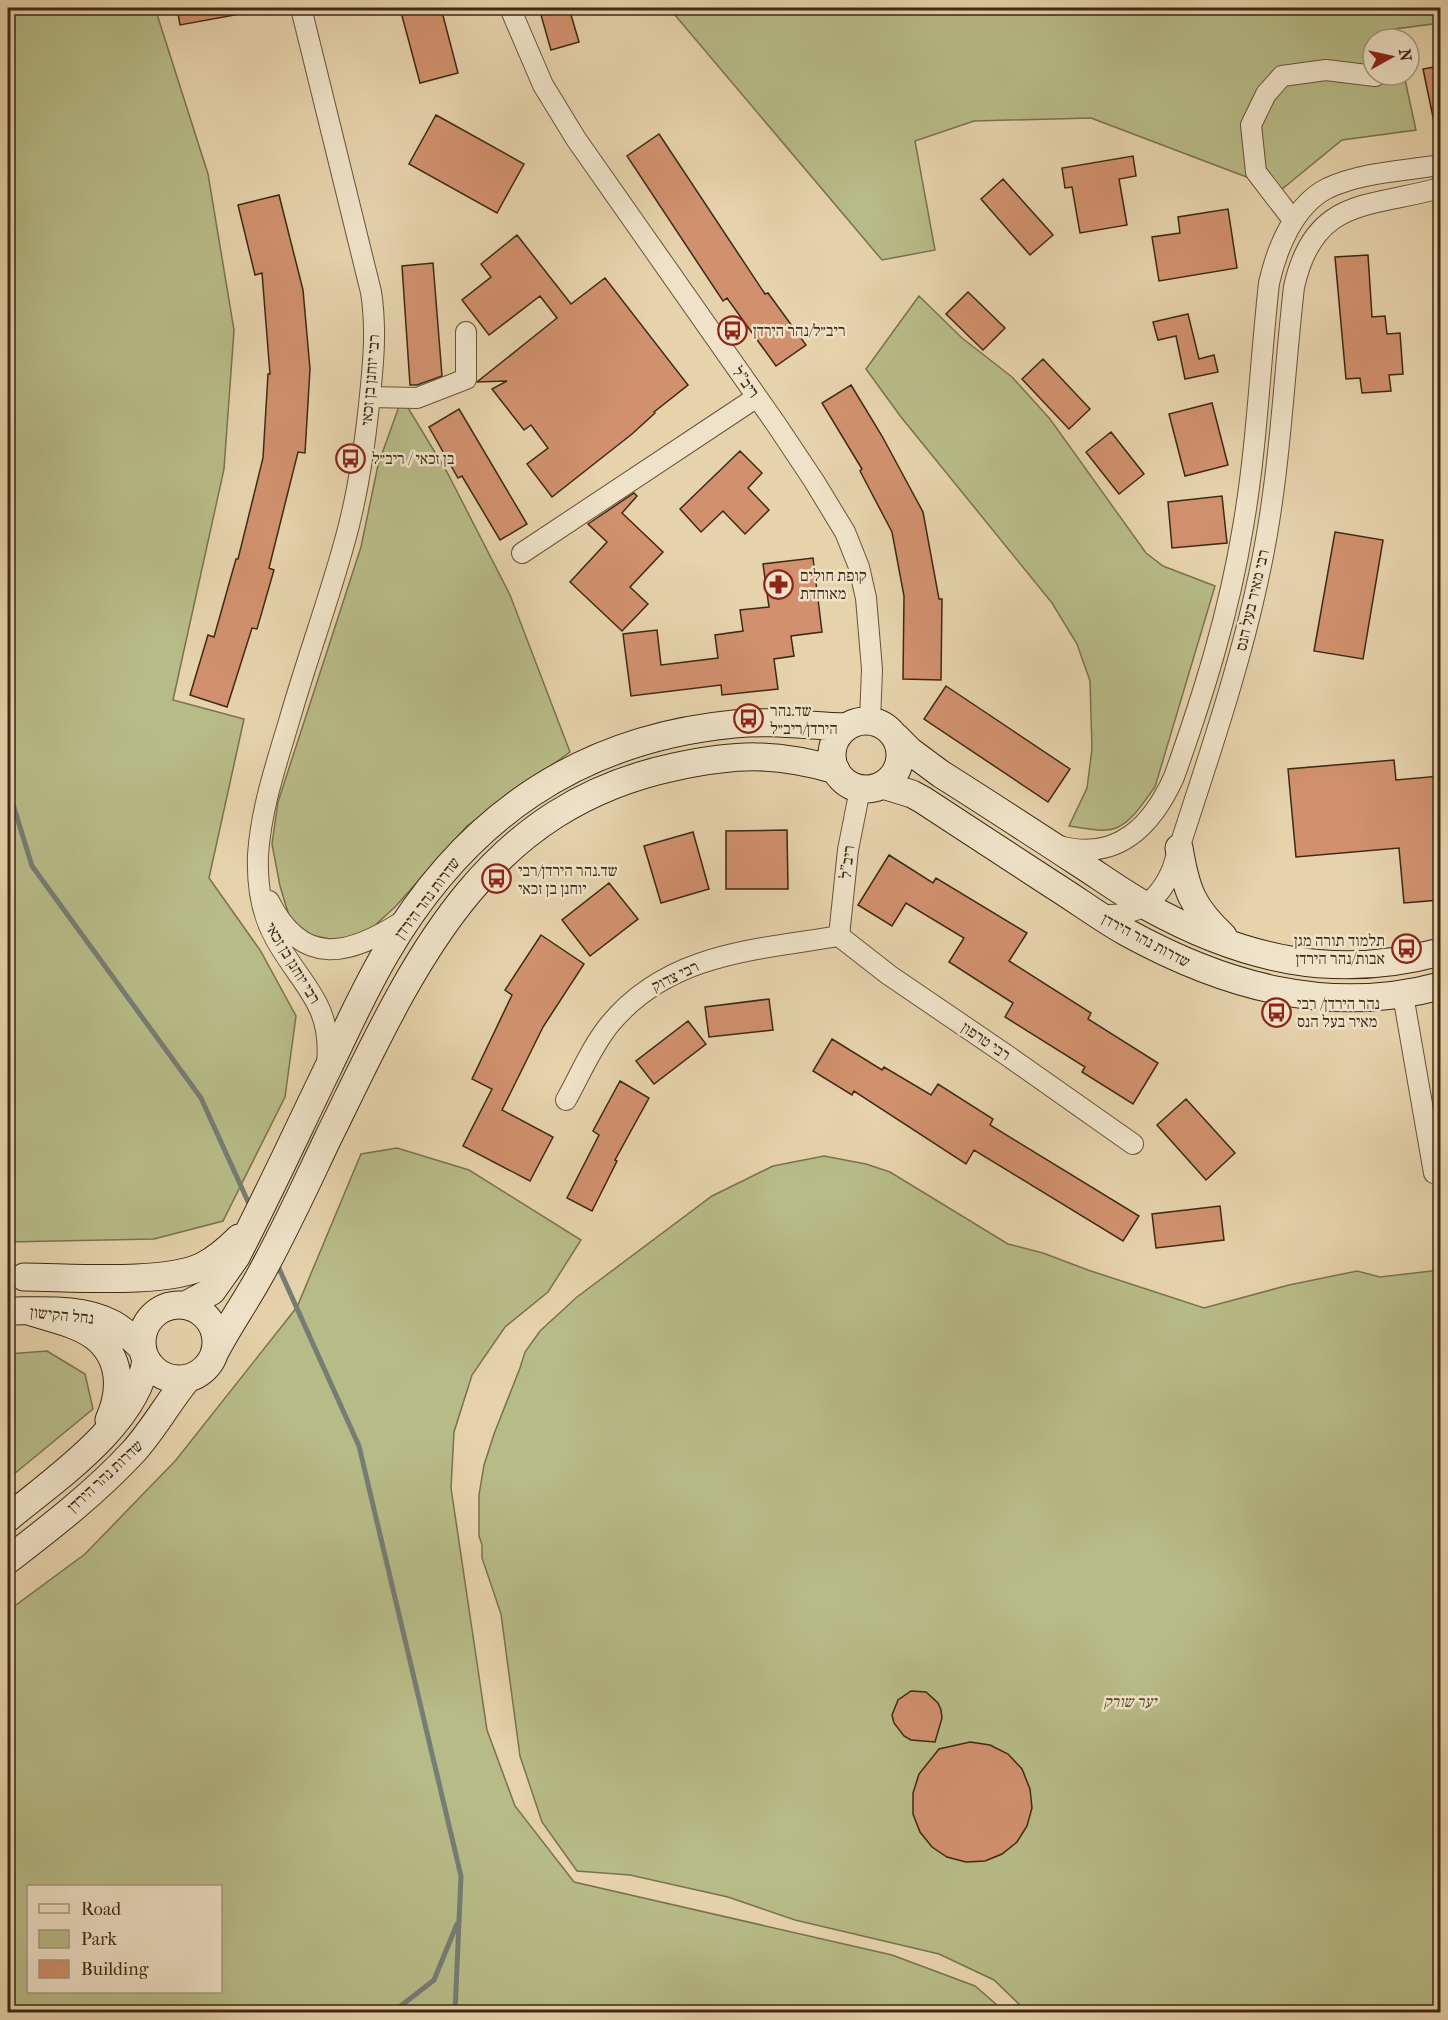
<svg xmlns="http://www.w3.org/2000/svg" width="1448" height="2020" font-family="'IM FELL French Canon','Frank Ruhl Libre',serif">
<style>
.green{fill:#b7bb87;stroke:#7a724d;stroke-width:1.5;fill-rule:evenodd}
.lines{fill:none;stroke-linecap:round;stroke-linejoin:round}
.stream{stroke:#767d74;stroke-width:5}
.building{fill:#d1916e;stroke:#3e2913;stroke-width:1.5}
.street-casing{stroke:#685339;stroke-width:22}
.secondary-casing{stroke:#3e2913;stroke-width:29}
.street{stroke:#efe2c8;stroke-width:20}
.secondary{stroke:#efe2c8;stroke-width:27}
.labels{text-anchor:middle;dominant-baseline:central;stroke-width:5;stroke-linejoin:round;paint-order:stroke}
.poi-label{font-size:16px;fill:#3e2913;stroke:#efe2c8;text-anchor:start}
.street-label{font-size:16px;fill:#3e2913;stroke:#efe2c8}
.park-label{font-size:16px;font-style:italic;fill:#56462a;stroke:#efe2c8}
</style>
<rect width="100%" height="100%" fill="#e6d2ab"/>
<filter id="stains"><feTurbulence type="fractalNoise" baseFrequency=".00333" numOctaves="4"/><feColorMatrix values="0 0 0 0 .2 0 0 0 0 .09 0 0 0 0 .02 0 0 0 .5 -.17"/></filter>
<radialGradient id="worn" r=".72"><stop offset=".6" stop-color="#630" stop-opacity="0"/><stop offset="1" stop-color="#630" stop-opacity=".3"/></radialGradient>
<path class="green" d="M8,8H155L208,174L234,330L224,469L173,700L244,719L209,878L260,950L296,1016L285,1097L223,1221L154,1239L8,1242Z
M669,8H1440V23L1395,29L1396,39H1373V75H1404L1416,130L1342,140L1281,190L1091,118L974,121L915,141L935,250L882,260Z
M919,296L962,338L1012,377L1050,419L1146,553L1163,566L1215,586L1155,787C1145,800 1132,822 1116,828C1103,833 1083,828 1069,826L1087,788L1092,749L1090,681L1077,644L1052,603L901,417L866,369Z
M402,398L447,472L510,595L570,752L467,826L396,906L371,929L340,941L310,935L290,919L280,886L272,844L278,802L361,547L378,465Z
M397,1148L469,1170L581,1240L548,1292L505,1327L472,1375L454,1432L451,1488L487,1730L515,1806L574,1882L892,1955L975,1986L1005,2012H8V1611L85,1554L176,1460L297,1307L361,1154ZM220,1886V1992H28V1886Z
M824,1156L866,1164L890,1172L1008,1244L1043,1253L1088,1270L1204,1308L1289,1285L1357,1271L1380,1277L1440,1270V2012H1023L1021,2006L994,1980L939,1954L795,1920L728,1897L630,1875L577,1871L542,1822L520,1756L501,1614L482,1558V1545L479,1536V1495L484,1465L494,1434L520,1368L525,1352L540,1331L577,1297L712,1196L773,1166Z
M47,1351L85,1374L93,1409L8,1479V1354Z"/>
<g class="lines">
<path class="stream" d="M8,788L32,866L201,1098L250,1206
M277,1264L359,1446L461,1876L455,2012
M393,2012L434,1980L457,1924"/>
</g>
<path class="building" d="M177,8H234L235,15L180,25Z
M420,8H441L458,73L420,83L401,12Z
M539,8H569L579,42L551,50Z
M1440,66V121L1434,122L1423,69Z
M436,115L524,164L497,213L409,164Z
M659,134L765,294L768,293L806,345L776,366L727,298L723,301L627,156Z
M1133,156L1136,176L1119,179L1127,225L1080,233L1072,187L1065,188L1062,168Z
M1003,179L1053,235L1030,255L981,199Z
M279,195L303,290L310,369L305,453L298,452L269,568L274,570L257,629L252,628L227,707L190,695L208,635L214,637L236,559H238L263,458L268,374H270L262,273L255,275L238,205Z
M1228,209L1237,268L1159,281L1152,237L1180,233L1178,217Z
M517,235L571,304L605,278L688,385L654,412L655,413L632,434L552,497L527,464L548,448L531,425L524,430L492,389L507,381L477,382L557,318L540,296L489,335L462,300L491,277L481,264Z
M1368,255L1372,317L1385,316L1387,334L1400,333L1403,374L1389,375L1391,391L1362,393L1360,378L1346,379L1335,257Z
M433,263L442,376L417,385H410L402,266Z
M968,292L1005,328L983,350L946,314Z
M1188,314L1199,359L1214,355L1218,372L1185,379L1176,336L1158,340L1153,322Z
M1043,359L1090,409L1069,429L1022,379Z
M851,385L882,436L923,512L939,599H942L941,680L903,679L904,596L892,532L860,471L862,469L822,403Z
M1212,403L1228,465L1185,476L1169,414Z
M459,409L527,524L500,540L462,476L458,478L429,427Z
M1111,432L1144,474L1119,494L1086,452Z
M740,451L762,473L748,488L769,510L745,534L723,511L701,532L680,509Z
M634,493L637,496L622,513L663,552L630,587L648,604L622,631L570,582L607,542L588,524Z
M1222,496L1227,543L1172,548L1168,502Z
M1335,532L1383,540L1363,659L1314,651Z
M813,558L822,632L791,636L794,656L774,659L778,689L722,695L721,685L631,696L623,634L657,630L661,665L718,658L715,635L743,631L740,610L769,607L763,564Z
M946,686L1070,769L1048,802L924,719Z
M1394,760L1396,780L1440,776V900L1404,903L1399,848L1296,857L1288,769Z
M787,830L788,889H726V831Z
M693,832L709,889L661,903L644,846Z
M889,855L933,883L936,878L1027,933L1009,961L1091,1013L1088,1019L1158,1063L1133,1104L1082,1072L1085,1067L1005,1017L1013,1003L949,962L964,938L906,903L892,926L858,905Z
M609,883L638,919L590,956L562,920Z
M541,935L584,964L543,1027L502,1110L553,1137L530,1181L463,1146L492,1089L472,1079L512,995L505,990Z
M769,999L773,1030L709,1037L705,1007Z
M688,1021L706,1044L654,1084L636,1061Z
M832,1039L882,1070L884,1067L931,1095L938,1084L993,1119L990,1125L1139,1216L1123,1241L974,1150L966,1164L854,1091L852,1095L813,1071Z
M620,1081L649,1098L615,1160L617,1161L592,1211L567,1198L599,1135L593,1131Z
M1186,1099L1235,1153L1206,1180L1157,1125Z
M1220,1206L1224,1240L1156,1248L1152,1214Z
M911,1691L926,1692L938,1703L941,1710L942,1718L935,1742L911,1740L904,1736L894,1723L892,1715L898,1700Z
M970,1742L990,1745L1008,1754L1022,1769L1030,1789L1032,1808L1027,1826L1017,1842L1002,1854L985,1861L966,1862L947,1857L932,1847L920,1832L913,1814V1793L919,1774L939,1749Z"/>
<g class="lines">
<defs>
<path id="street" d="M301,8L371,292C377,330 373,367 369,405C364,452 357,499 344,544C328,602 307,659 290,718C277,762 261,808 258,855C257,883 261,913 275,938C301,986 333,1003 327,1064
M510,8L543,85L576,139L776,424L814,481L845,532L859,567L866,598L872,669L870,721
M1293,220L1256,172L1251,125L1266,94L1282,76L1326,70L1375,76
M370,397L417,398L466,379V332
M522,553L757,397
M1059,846C1117,862 1152,826 1174,777C1203,696 1229,613 1243,527C1257,447 1260,364 1269,283C1277,248 1294,205 1328,188C1362,172 1404,171 1440,165
M269,901C303,969 350,955 403,921
M1099,915C1136,917 1157,904 1172,870C1203,773 1238,675 1259,575C1280,480 1283,383 1294,287C1314,197 1368,208 1440,188
M839,936L889,975L1008,1056L1133,1144
M839,936L848,850L860,789
M1403,995L1434,1173
M566,1100C580,1075 592,1046 610,1024C669,953 755,950 839,936"/>
<path id="secondary" d="M832 755a34 34 0 1 1 68 0a34 34 0 1 1-68 0Z
M895,736L910,751L941,774C987,803 1033,833 1079,863C1101,877 1124,894 1148,907C1242,959 1334,981 1440,952
M883,785L912,794L923,800C967,829 1010,857 1053,885C1077,900 1101,918 1126,932C1224,986 1329,1016 1440,986
M1179,848C1186,890 1192,907 1223,936
M24,1277C69,1277 164,1285 203,1266C216,1259 228,1249 239,1238
M142 1342a37 37 0 1 1 74 0a37 37 0 1 1-74 0Z
M186,1305L212,1291L236,1257C268,1195 297,1132 327,1070C346,1031 364,990 386,953C465,818 578,739 734,724C772,720 809,726 847,727
M8,1311C41,1311 83,1307 113,1324C124,1330 133,1339 142,1348
M29,1311C49,1318 76,1323 94,1336C122,1357 122,1391 109,1420
M215,1352C228,1327 244,1304 258,1279C284,1233 306,1184 329,1136C409,974 476,809 674,767C736,754 774,752 836,770
M8,1518C55,1479 137,1424 146,1360
M8,1560C51,1527 96,1492 133,1452C154,1429 168,1402 188,1378"/>
</defs>
<use href="#street" class="street-casing"/>
<use href="#secondary" class="secondary-casing"/>
<use href="#street" class="street"/>
<use href="#secondary" class="secondary"/>
</g>
<defs>
<symbol id="bus-ring" viewBox="-11 -11 22 22"><circle r="9.5" fill="#efe2c8" stroke="#8f2418" stroke-width="1.5"/><path d="M-5-6H5V4H4V6H2V4H-2V6H-4V4H-5ZM-3.5-4V0h7V-4ZM-3.5 1.2v1.5H-2V1.2ZM2 1.2v1.5H3.5V1.2Z" fill="#8f2418"/></symbol>
<symbol id="pharmacy-ring" viewBox="-11 -11 22 22"><circle r="9.5" fill="#efe2c8" stroke="#8f2418" stroke-width="1.5"/><path d="M-2-6h4v4h4v4h-4v4h-4v-4h-4v-4h4Z" fill="#8f2418"/></symbol>
</defs>
<g fill-rule="evenodd">
<use href="#bus-ring" x="716" y="314" width="33" height="33"/>
<use href="#bus-ring" x="334" y="442" width="33" height="33"/>
<use href="#pharmacy-ring" x="762" y="568" width="33" height="33"/>
<use href="#bus-ring" x="732" y="702" width="33" height="33"/>
<use href="#bus-ring" x="480" y="862" width="33" height="33"/>
<use href="#bus-ring" x="1390" y="932" width="33" height="33"/>
<use href="#bus-ring" x="1260" y="996" width="33" height="33"/>
</g>
<g class="labels">
<g class="poi-label">
<text x="753" y="330">ריב״ל/נהר הירדן</text>
<text x="372" y="458">בן זכאי / ריב״ל</text>
<text x="800" y="575">קופת חולים<tspan x="800" dy="18">מאוחדת</tspan></text>
<text x="770" y="710">שד.נהר<tspan x="770" dy="18">הירדן/ריב״ל</tspan></text>
<text x="518" y="870">שד.נהר הירדן/רבי<tspan x="518" dy="18">יוחנן בן זכאי</tspan></text>
<text x="1385" y="940" text-anchor="end">תלמוד תורה מגן<tspan x="1385" dy="18">אבות/נהר הירדן</tspan></text>
<text x="1297" y="1003">נהר הירדן/ רבי<tspan x="1297" dy="18">מאיר בעל הנס</tspan></text>
</g>
<g class="street-label">
<text transform="translate(370 380) rotate(-85)">רבי יוחנן בן זכאי</text>
<text transform="translate(746 382) rotate(54)">ריב"ל</text>
<text transform="translate(1252 600) rotate(-77)">רבי מאיר בעל הנס</text>
<text transform="translate(847 862) rotate(-83)">ריב"ל</text>
<text transform="translate(427 898) rotate(-53)">שדרות נהר הירדן</text>
<text transform="translate(1146 940) rotate(28)">שדרות נהר הירדן</text>
<text transform="translate(293 963) rotate(59)">רבי יוחנן בן זכאי</text>
<text transform="translate(675 976) rotate(-26)">רבי צדוק</text>
<text transform="translate(986 1041) rotate(34)">רבי טרפון</text>
<text transform="translate(62 1315) rotate(6)">נחל הקישון</text>
<text transform="translate(105 1476) rotate(-43)">שדרות נהר הירדן</text>
</g>
<g class="park-label">
<text x="1130" y="1701">יער שורק</text>
</g>
</g>
<rect width="1448" height="2020" fill="none" stroke="#e6d2ab" stroke-width="30"/>
<rect x="9" y="9" width="1430" height="2002" fill="none" stroke="#3e2913" stroke-width="3"/>
<rect x="15" y="15" width="1418" height="1990" fill="none" stroke="#3e2913" stroke-width="1.5"/>
<rect x="27" y="1885" width="195" height="108" fill="#efe2c8" stroke="#a89880" stroke-width="1.5"/>
<rect x="39" y="1904" width="30" height="9" fill="#efe2c8" stroke="#a89880" stroke-width="1.5"/>
<text x="81" y="1915" font-size="18" fill="#3e2913">Road</text>
<rect x="39" y="1930" width="30" height="18" fill="#b7bb87" stroke="#a89880" stroke-width="1.5"/>
<text x="81" y="1945" font-size="18" fill="#3e2913">Park</text>
<rect x="39" y="1960" width="30" height="18" fill="#d1916e" stroke="#a89880" stroke-width="1.5"/>
<text x="81" y="1975" font-size="18" fill="#3e2913">Building</text>
<g transform="translate(1391 57) rotate(82)"><circle r="28" fill="#efe2c8" stroke="#a89880" stroke-width="1.5"/>
<path d="M0-4.5L10 22L0 15L-10 22Z" fill="#8f2418"/>
<text y="-9" font-size="16" font-weight="bold" text-anchor="middle" fill="#3e2913">N</text>
</g>
<rect width="100%" height="100%" filter="url(#stains)"/>
<rect width="100%" height="100%" fill="url(#worn)"/>
</svg>
